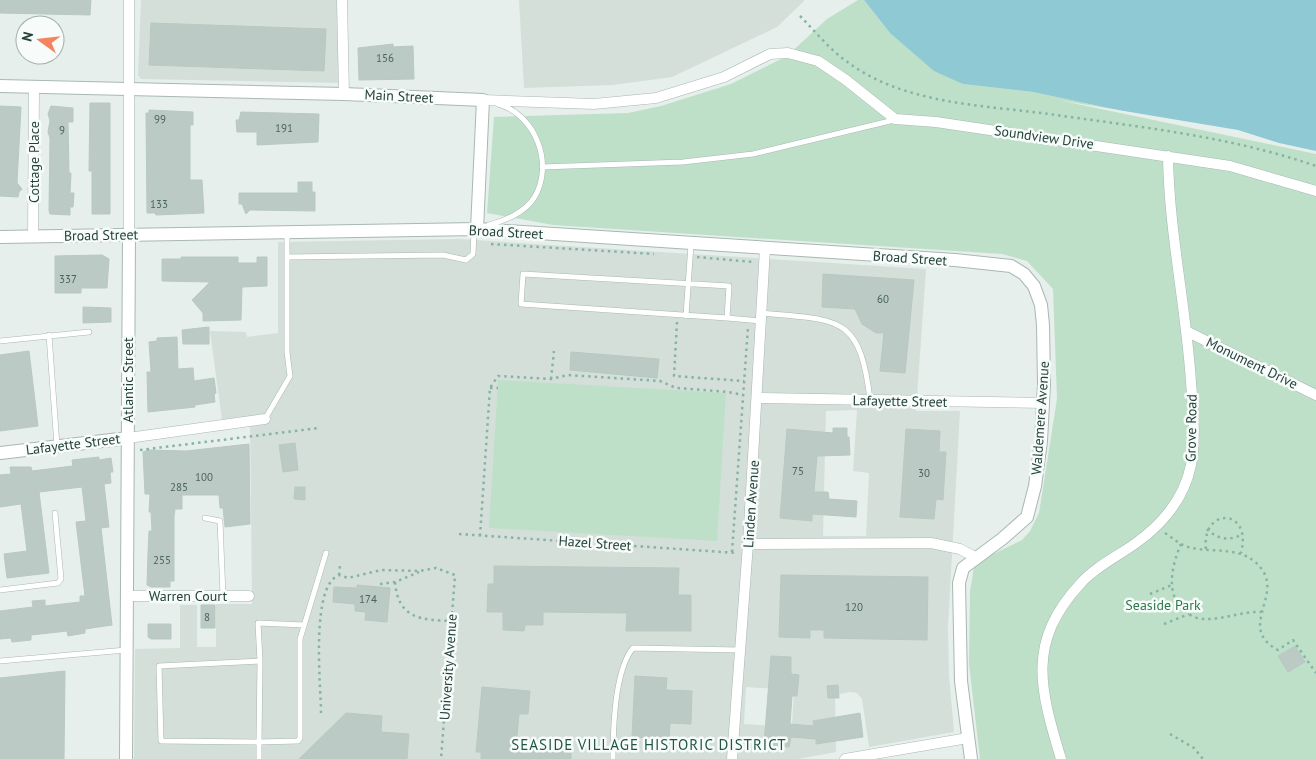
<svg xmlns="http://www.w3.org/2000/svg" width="1316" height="759" font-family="'PT Sans',sans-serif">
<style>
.built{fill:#d4dfda;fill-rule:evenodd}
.green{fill:#bfe0c8}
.water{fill:#8ec9d4}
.pier{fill:#e6efeb}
.building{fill:#bbcac4;stroke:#b8c9c2}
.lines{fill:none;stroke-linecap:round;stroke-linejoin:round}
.service-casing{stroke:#a8b8b2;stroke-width:6}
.minor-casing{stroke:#a8b8b2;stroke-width:11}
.tertiary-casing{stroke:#a8b8b2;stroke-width:14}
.path{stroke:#86b3a5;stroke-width:2.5;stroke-dasharray:2.5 4;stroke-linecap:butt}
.service{stroke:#fff;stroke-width:5}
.minor{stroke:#fff;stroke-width:10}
.tertiary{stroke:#fff;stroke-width:12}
.labels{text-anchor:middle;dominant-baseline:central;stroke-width:5;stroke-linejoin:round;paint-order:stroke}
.number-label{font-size:11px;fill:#4a645c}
.street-label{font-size:14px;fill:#24423a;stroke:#f7fbf9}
.park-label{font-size:14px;fill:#2d7a4b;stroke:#f7fbf9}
.neighbourhood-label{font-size:15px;letter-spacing:1px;fill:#1f5548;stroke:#f7fbf9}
</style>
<rect width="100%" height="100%" fill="#e6efeb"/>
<path class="built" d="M141,0H342L345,83L141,79L138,75Z
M519,0H804V1L777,27L672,77L613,85L524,88Z
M459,239L926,269L916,411H960L948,627L949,675L954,732L869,747L862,699L857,693L850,692L835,695L836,752L798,759H134L135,649L180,648V605H197V647H216V604H252L250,417L222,420L210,331L246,332L247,337L278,333V242ZM857,410L853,471L869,473L866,536H823L826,411ZM746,687L794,690L792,727L744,724Z"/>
<path class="green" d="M858,0H864L890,33L963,84L1033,92L1316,152V759H980L969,664L970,591L974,567L981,560L1022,540L1030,531L1039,513L1057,399L1053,289L1027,261L1002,254L553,225L487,213L494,117L628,113L661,106L731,84L787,56L827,19Z
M498,380L726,393L717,541L489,528Z"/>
<path class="water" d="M864,0H1316V152L1033,92L963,84L934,71L890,33Z"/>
<path class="pier" d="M1058,100L1238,130L1279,143L1316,151V154Z"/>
<path class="building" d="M0,0H91L90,15L0,13Z
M151,23L326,29L324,71L149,65Z
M393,44V47L413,46L414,79L359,80L358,48Z
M90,103H110V214H92V171H89Z
M0,106L21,107L17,183L22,189L19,192L18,197L0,196Z
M51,106L73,108V122H68L69,173H71L70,193H74L73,207H70V215L50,214L49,211L50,138L48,132L50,121L48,114Z
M149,110L193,112V125H190V180H202L204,213L156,215L155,213H147L146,113H149Z
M241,112L319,114L318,142L257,145V132H237L236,120H239Z
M298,182H312V192H315V211L250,210L246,214L242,204H239V193H298Z
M102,255L109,259L107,288H81V293H55V256Z
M181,257H238V263H257V257H267V286L242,287L241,320L203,321V313L192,300L210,282L162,281V259H181Z
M823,274L914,280L905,373L880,371L884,333H876L862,324L855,309L822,307Z
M83,307L111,308V322L83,323Z
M209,327V344H183L182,330Z
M177,337L178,369L193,368L194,381L214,378L216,393L214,394L215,402L195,405V407L148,412L147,372H151L149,342L157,341V338Z
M29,351L38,426L0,431V355Z
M571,352L659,359L657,378L570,370Z
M833,428H847V437H849L850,455L817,456L814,492H828L829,499L857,501L856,517L812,514V521L780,518L787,429L833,433Z
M906,429L940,431L939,452H946L943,500L936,499L934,519L900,517Z
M295,443L298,470L283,472L279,445Z
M249,444L250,524L225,527L223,508H220L219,495H182V509H175L174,516V581H170V587H151L147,585L148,553L149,531H152L151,512H149L150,494H145L143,452L148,450L186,451Z
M99,457V460L111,458L113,472H110L111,483L104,484L109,527L101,528L112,625L85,629V633L68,636L67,631L31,635V640L12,642L11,638L0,639V611L33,607L32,601L45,600V606L80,602V596H85L76,522L86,521L82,487L39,492L49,573L7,578L4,554L27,551L21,504L0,507V475L11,474L10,467H31L32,471L73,466L72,460Z
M295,487H305V500L294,499Z
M494,566L679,568L678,595H691V631H626L627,613L543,612V625H525L524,631L503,630V612H487L488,584H494Z
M781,575L928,577L927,640L824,638V630H810V638L779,637Z
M357,585L390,588L387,622L365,620L366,612L355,611V604L333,602L334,587L357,588Z
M201,605H215V628H201Z
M148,624H171V639H151L148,637Z
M1295,646L1305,662L1288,672L1278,656Z
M771,656L791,657V674L799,675L797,696H792L790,724L814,726L813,721L860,713L863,737L816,744V739L791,737L789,747L764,744Z
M65,671L64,759H0V678Z
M635,676L667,678L666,690L692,691L691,724L670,723L669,739L632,737Z
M838,685L839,698H828L827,686Z
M482,687L530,691L528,714H519L516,747L571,752V759H481V752H476Z
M346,713L382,716L381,732L409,734L407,759H299Z"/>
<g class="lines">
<defs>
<path id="service" d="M542,167L683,162L753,154L894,120
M489,225C506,220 524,213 534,198C555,164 535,114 498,104
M287,257L443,255L466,260L473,254L474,230
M523,274L729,286L727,318L521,304Z
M762,313C838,321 860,313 870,400
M686,316L691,244
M727,318L761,321
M49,335L57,446
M0,341L89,332
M265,419L290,376L287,352V234
M205,518L220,521L223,596
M0,590L58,583L61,579L55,513
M0,661L126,650
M260,661L259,742L161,741L159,666L260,661L258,623L304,625
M259,759V742L298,741L300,738V639L326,553
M613,759C613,730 614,671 633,648L740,650"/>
<path id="minor" d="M129,0V235
M342,0L344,94
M483,100L594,104L656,98L724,77L770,54L788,53L818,61L846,80L895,119L936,122L1230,166L1316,191
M33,236L34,87
M1188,332L1316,395
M757,398L1043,403
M128,438L265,419
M748,544L931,543L960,549L975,557
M126,596H249
M732,759L748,544L765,248
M845,759L968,738
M1061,759C1040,689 1026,642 1081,583C1095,567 1118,556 1136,543C1164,523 1184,499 1191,465C1196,438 1193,409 1191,382C1186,306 1169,232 1168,156"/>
<path id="tertiary" d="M0,86L344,94L483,100L477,229
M0,237L477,229L955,260L1011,266L1024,274L1034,286L1041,305L1043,325L1044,384L1041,441L1035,486L1027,517L1002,539L963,568L959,583L961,681L971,759
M0,453L128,438
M126,759L129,235"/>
</defs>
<use href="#service" class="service-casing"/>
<use href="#minor" class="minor-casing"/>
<use href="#tertiary" class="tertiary-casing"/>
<path class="path" d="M800,16C815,31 829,49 846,61C903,104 981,105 1049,114C1139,127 1229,136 1316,166
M491,244L654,254
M697,257L753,262
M677,322L674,376L744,381
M551,379L554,351
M490,388H498
M140,450L319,428
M1207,529C1218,540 1230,541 1243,534
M1165,533C1173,538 1180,545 1188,547C1215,554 1245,544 1263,571C1280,598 1238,629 1278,650L1293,640L1316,673
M459,534L737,553
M480,536L490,388L498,376L551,379L568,375L660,381L676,388L728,392L743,395
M1181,544C1171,567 1164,599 1189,614C1193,617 1199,619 1204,619C1223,620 1242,611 1261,612
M1206,549C1201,507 1253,507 1241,553
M732,552L748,327
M339,575L340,565
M395,582C398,619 421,620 452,621
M380,584L395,582L419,572
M1150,594L1172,585
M1164,624L1189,614
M321,713C321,686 310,586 339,575L348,578L381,570L420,571L436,568L455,575L441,759
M1170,734L1194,748L1203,759"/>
<use href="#service" class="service"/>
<use href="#minor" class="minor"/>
<use href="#tertiary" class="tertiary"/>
</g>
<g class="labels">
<g class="number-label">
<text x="385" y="58">156</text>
<text x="160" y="119">99</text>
<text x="284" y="128">191</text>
<text x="62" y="130">9</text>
<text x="159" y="204">133</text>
<text x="68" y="279">337</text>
<text x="883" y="299">60</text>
<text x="798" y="471">75</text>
<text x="924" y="473">30</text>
<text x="204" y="477">100</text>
<text x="179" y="487">285</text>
<text x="162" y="560">255</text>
<text x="368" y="599">174</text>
<text x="854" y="607">120</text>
<text x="207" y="617">8</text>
</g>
<g class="street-label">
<text transform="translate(399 96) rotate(3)">Main Street</text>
<text transform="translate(1044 137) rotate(8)">Soundview Drive</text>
<text transform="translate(34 162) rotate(-90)">Cottage Place</text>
<text transform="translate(506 232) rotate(3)">Broad Street</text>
<text transform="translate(101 235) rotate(-1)">Broad Street</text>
<text transform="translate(910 258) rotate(4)">Broad Street</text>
<text transform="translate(1252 363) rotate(26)">Monument Drive</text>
<text transform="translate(128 380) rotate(-90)">Atlantic Street</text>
<text transform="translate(900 401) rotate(1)">Lafayette Street</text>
<text transform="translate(1040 418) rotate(-86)">Waldemere Avenue</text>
<text transform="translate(1191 428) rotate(-89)">Grove Road</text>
<text transform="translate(73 444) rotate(-7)">Lafayette Street</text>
<text transform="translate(751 504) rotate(-86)">Linden Avenue</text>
<text transform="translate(595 543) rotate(4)">Hazel Street</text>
<text x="188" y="596">Warren Court</text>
<text transform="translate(448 667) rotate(-86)">University Avenue</text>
</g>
<g class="park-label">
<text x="1163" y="605">Seaside Park</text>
</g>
<g class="neighbourhood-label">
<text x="649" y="744">SEASIDE VILLAGE HISTORIC DISTRICT</text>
</g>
</g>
<g transform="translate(40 40) rotate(285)"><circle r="24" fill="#f7fbf9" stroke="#a3b1ad"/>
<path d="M0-4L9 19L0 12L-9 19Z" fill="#f4845f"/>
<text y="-8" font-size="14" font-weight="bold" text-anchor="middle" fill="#24423a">N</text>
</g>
</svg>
